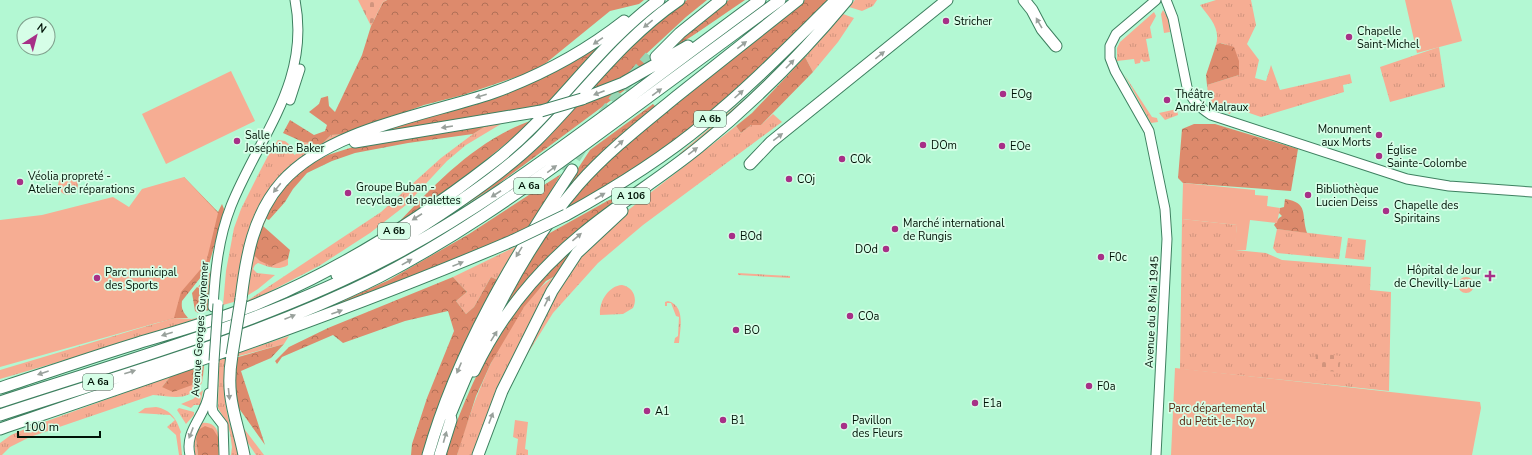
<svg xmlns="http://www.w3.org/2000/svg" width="1532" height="455" font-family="'Nunito Sans',sans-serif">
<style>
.grass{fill:url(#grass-tufts)}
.forest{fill:url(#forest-crowns)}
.cemetery{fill:url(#cemetery-stones)}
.green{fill:#f6ad93}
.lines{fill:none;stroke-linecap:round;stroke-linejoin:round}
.motorway-tunnel{stroke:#98d6b4;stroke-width:11;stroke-dasharray:11 5.5;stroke-linecap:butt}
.secondary-casing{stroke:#3e8060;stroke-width:11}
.motorway-casing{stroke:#3e8060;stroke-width:13}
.secondary{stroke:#fff;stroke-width:9}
.motorway{stroke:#fff;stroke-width:11}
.secondary-bridge-casing{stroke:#3e8060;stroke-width:11;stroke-linecap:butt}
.motorway-bridge-casing{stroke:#3e8060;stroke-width:13;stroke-linecap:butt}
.secondary-bridge{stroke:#fff;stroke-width:9}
.motorway-bridge{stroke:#fff;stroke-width:11}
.oneway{fill:#99a19c}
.poi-dot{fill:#a73087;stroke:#d6fee7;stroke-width:1.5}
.labels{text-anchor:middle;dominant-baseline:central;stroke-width:3.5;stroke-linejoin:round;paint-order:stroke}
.shield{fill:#d6fee7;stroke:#405a4a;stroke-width:1}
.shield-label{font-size:10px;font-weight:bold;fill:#001307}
.poi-label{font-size:11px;fill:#001307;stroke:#d6fee7;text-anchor:start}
.street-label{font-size:11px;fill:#001307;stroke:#d6fee7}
.park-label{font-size:11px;fill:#58230e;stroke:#d6fee7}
</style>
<defs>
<pattern id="grass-tufts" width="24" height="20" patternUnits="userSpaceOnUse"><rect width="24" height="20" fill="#f6ad93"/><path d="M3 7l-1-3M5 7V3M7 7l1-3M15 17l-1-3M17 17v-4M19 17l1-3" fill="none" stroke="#d1947d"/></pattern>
<pattern id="forest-crowns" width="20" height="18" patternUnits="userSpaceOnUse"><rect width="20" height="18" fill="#dd8a6c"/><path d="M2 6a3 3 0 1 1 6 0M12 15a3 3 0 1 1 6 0" fill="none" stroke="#b17057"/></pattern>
<pattern id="cemetery-stones" width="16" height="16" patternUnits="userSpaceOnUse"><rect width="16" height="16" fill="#f6ad93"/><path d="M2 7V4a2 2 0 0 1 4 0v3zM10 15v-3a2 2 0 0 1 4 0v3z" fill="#d1947d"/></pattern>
</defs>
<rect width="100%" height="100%" fill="#b3f8d3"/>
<path class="grass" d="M855,0H877L873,6L862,11L849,7Z
M1216,0H1251L1256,25L1247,44L1259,60L1255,78L1266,81L1271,65L1280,90L1350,74L1352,83L1343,85L1344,92L1261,117L1232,107L1230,114L1215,108L1208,94L1207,85L1239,75L1227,45L1221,43L1216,45C1221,28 1209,17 1200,5Z
M1163,10L1168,18L1170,32L1164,33L1161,14Z
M1154,12L1156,16L1150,27L1152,38L1146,39L1150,61L1144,62L1141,59L1140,63L1135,64L1134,59L1117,61V48L1120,42Z
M843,14L854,18L838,42L813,72L805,57Z
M814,31L779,71L680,157L679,154L748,96Z
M1439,47L1445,87L1390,102L1380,67Z
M1124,74L1152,117L1157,118L1158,122L1151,123Z
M1177,109L1178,115L1165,120L1159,113Z
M554,114L535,134L498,168L416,224L549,116Z
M773,114L782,122L643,225L598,263L553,313L513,377L570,267L618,218L736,126L741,133L751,125H761Z
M506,121L466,145L447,161L406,205L370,233L319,266L244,305V303L381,212L441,158L473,134L489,124Z
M347,134L255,215L246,237L237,301L223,305L226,271L234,228L241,209L259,173L271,150L278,140L285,141L290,145L289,150L295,155L303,142L321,145L331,135Z
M58 185a10 10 0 1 1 20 0a10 10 0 1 1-20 0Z
M262,217L266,220L256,244L271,265L288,259V265C278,271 268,267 258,263L255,265L253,269L257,273L275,275L258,289L245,297L247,275Z
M1182,219L1237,225L1235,250L1266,253L1282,260L1371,267L1370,290L1391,292L1389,391L1180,369Z
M1277,229L1342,237L1339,259L1277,253L1273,248Z
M1348,238L1366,240L1364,260L1345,258Z
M519,245L498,280L491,277L474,307L466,314L456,301L467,292L453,277Z
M211,271L212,273L210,298L198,287Z
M738,273L790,276V278L738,275Z
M557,275L474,455H457C472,403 509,303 557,275Z
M622,285C633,287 638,298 633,308L623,314L600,315C599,302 608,286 622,285Z
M668,301C686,306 680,329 679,343H674L675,338L678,336L679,317L676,316L671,303H667V306H665V302Z
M208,315L209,318L0,379V370L174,318L192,319Z
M289,336L284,344L235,357L236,354Z
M228,357C223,384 223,401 231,428C234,437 239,446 241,455H231L232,447L230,433L227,423L218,408L219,360Z
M171,376L162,387L195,384L203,376L202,383C186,403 174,396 153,395L30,437L10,447L2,455H0V443L11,435L25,429Z
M203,390L200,405H194L191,408L181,404L193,399Z
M156,407C171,410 176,418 181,432L180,434L182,455H179L176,435L167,427L175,420L170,415L138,413L145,408Z
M179,408L194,412V415L186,424L177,410Z
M515,420L528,422L525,449L528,450V455H516L518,439L513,437Z
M239,422L264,455H256L244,437Z
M201,423C221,420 220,441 220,455H218V437L196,439L198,455H195L194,440L198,426Z"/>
<path class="forest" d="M387,0H644L639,4L610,11L546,63L528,73L463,95L424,105L347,134L331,135L321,145L303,142L283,133L290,120L314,135L325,131L327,125L309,112L319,104L321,98L328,96L329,106L335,112L362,55L371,26L383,2Z
M687,0H707L686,17L645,55L660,57L719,7L729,0H745C694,34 645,72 587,92L649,29Z
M805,0H830C786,42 743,86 696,125C655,159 607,185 561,213L567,204L606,163L639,134L773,24Z
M604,42V43L551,103L492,115L376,132L495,97Z
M1220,43L1234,47L1239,61V75L1207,85L1206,75L1216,45Z
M805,57L813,72L761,125H751L741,133L736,126L752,113Z
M641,78L497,185L429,228L573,108Z
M653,104L657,108L543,222L590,150Z
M536,119L454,186L399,222C438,181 480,137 536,119Z
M489,124L473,134L408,143L355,153L332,161L307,173L293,189L285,202L269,220L262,217L283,187L307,166L328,155L356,146Z
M1194,124H1215L1298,149L1291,191L1183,183L1178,178L1182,129Z
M561,174L529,229L323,314L321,311L389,280L469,234Z
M184,177L218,212L222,204L224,209L223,215L208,268L182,301C181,309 183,312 188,318H174L159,322L166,312Z
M627,196L504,312L500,313L536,250L548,234L609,200Z
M1285,199C1309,203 1301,214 1307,233L1277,229L1274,225L1279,218L1282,216L1279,213L1280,208L1284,207Z
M600,225L557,275L546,281L524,307L491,363L476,396L457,455H445C468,386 501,315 553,264C568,250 585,238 600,225Z
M263,226L290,250L288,259L271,266L260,261L254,255L256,244Z
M453,277L467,292L456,301L466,314L474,307L491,277L498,280L464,344L436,418L424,455H411L412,444L427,398L454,331L448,311L405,321L343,343L333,335L282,357L277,364L275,361L289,347L328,328Z
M197,287L209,294V310L198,313L195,311L192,293Z
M284,344L271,358L241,371L265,445L233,400L235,358Z
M204,365L203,376L195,384L173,392L162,387L171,376Z
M205,426L213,429L218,437V455H198L196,439L198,430Z"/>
<path class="cemetery" d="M358,0H387L383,2L371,26Z
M1316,353L1341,356L1339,372L1315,370Z"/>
<path class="green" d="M1405,0H1451L1462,41L1417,53Z
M231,71L255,121L166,164L142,114Z
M184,177L218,213L206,263L181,292L174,318L0,367V220L42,215L113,197L129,207L142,189Z
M1183,183L1255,190V195L1268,196L1267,206L1280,208L1277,223L1250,220L1246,250H1234L1237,225L1182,219Z
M1458 285a8 8 0 1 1 16 0a8 8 0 1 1-16 0Z
M1175,368L1480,402L1481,408L1472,455H1171Z"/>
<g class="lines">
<path class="motorway-tunnel" d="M603,115L626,84L650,56
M566,172L583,146"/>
<defs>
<path id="secondary" d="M1166,0L1173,18L1187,87C1192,101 1199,107 1211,115L1407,179L1449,186L1532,192
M290,100L300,69
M213,307C215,273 218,239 231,206C259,136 311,82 295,0
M214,361L212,407L213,412L223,425L224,455
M190,455C184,430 206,416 209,393
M1156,455L1167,239L1165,209L1149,131L1115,71L1110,58V46L1116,34L1156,0"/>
<path id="motorway" d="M1024,0L1032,10L1042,29L1056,46
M656,57L680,33L721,0
M582,99L623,83L688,46
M355,142L541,111
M750,164L771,142L947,0
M566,215C615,188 662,159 705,123C752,85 793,42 836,0
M337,275C373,257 408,236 441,214C475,191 508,168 537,140C584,93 623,38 679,0
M241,299C246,257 253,215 282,182C329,129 427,115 492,93C540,76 583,53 624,21
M232,355C225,398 236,415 244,455
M474,371C499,318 537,271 582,234C619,203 661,178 699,147C753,103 802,54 847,0
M0,388C46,373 92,357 138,343C178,331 218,320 257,304C341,269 420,219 491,164C554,116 595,47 659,0
M0,402C131,359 266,322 388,258C467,217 538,165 610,112C660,74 710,37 760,0
M0,415C127,373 259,337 379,277C451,240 517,194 582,146C648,98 714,49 780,0
M0,429C173,370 346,312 514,240
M428,455C458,351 512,260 572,170
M440,455L451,420L450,415C483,334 520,252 578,185C607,152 643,124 677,96C717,64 758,32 798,0
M478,455L502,391L552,291L577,253L622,211"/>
</defs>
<use href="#secondary" class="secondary-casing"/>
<use href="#motorway" class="motorway-casing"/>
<use href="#secondary" class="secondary"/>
<use href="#motorway" class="motorway"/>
<defs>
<path id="secondary-bridge" d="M214,361L218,304"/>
<path id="motorway-bridge" d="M541,111L582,99
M514,240L566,215
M232,355L241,299"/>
</defs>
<use href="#secondary-bridge" class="secondary-bridge-casing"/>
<use href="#motorway-bridge" class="motorway-bridge-casing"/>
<use href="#secondary-bridge" class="secondary-bridge"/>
<use href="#motorway-bridge" class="motorway-bridge"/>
</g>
<defs><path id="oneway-solid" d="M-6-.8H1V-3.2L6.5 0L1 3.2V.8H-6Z"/></defs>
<g class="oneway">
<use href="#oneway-solid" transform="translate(1039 23) rotate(-120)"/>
<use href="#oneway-solid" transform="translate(648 24) rotate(141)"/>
<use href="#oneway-solid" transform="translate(598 41) rotate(145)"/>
<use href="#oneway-solid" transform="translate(742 45) rotate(-38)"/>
<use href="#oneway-solid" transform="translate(880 55) rotate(-39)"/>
<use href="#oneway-solid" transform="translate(790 64) rotate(-46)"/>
<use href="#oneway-solid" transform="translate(657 92) rotate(-36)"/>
<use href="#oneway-solid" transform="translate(599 93) rotate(159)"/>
<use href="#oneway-solid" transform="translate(739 94) rotate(-42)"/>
<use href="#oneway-solid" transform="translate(481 96) rotate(163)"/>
<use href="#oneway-solid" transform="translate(447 127) rotate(171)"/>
<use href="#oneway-solid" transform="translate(778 137) rotate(-37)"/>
<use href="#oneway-solid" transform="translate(619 144) rotate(-42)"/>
<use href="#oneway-solid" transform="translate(693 151) rotate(-37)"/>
<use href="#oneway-solid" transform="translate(552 169) rotate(-37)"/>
<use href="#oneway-solid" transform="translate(277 188) rotate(129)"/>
<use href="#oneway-solid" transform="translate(496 194) rotate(147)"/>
<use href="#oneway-solid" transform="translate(600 196) rotate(-30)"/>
<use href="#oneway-solid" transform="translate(417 217) rotate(147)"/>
<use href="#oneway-solid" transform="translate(577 237) rotate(-40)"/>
<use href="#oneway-solid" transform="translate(519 252) rotate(121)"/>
<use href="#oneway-solid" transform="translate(407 262) rotate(-29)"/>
<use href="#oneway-solid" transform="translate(458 264) rotate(-22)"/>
<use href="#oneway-solid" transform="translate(547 301) rotate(-64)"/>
<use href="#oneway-solid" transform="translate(337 312) rotate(-20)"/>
<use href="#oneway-solid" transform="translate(290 317) rotate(-22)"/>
<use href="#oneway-solid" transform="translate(167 334) rotate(163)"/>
<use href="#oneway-solid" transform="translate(494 336) rotate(-58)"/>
<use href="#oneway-solid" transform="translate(459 368) rotate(113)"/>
<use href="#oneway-solid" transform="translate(130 372) rotate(-18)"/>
<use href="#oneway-solid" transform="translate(43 373) rotate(161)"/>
<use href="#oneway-solid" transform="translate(229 394) rotate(84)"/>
<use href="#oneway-solid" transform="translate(491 418) rotate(-69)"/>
<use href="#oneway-solid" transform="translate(191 433) rotate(111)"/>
<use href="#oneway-solid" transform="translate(445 437) rotate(-74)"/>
</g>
<g class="poi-dot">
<circle cx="946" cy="21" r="4"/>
<circle cx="1349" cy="37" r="4"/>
<circle cx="1003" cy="94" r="4"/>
<circle cx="1167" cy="100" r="4"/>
<circle cx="1379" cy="135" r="4"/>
<circle cx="237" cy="141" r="4"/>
<circle cx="923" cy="145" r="4"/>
<circle cx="1002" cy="146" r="4"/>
<circle cx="1379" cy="156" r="4"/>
<circle cx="842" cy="159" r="4"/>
<circle cx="789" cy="179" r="4"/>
<circle cx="20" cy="182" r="4"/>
<circle cx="348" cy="193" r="4"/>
<circle cx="1308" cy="195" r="4"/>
<circle cx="1386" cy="211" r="4"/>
<circle cx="895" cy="229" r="4"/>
<circle cx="732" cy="236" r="4"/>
<circle cx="886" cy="249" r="4"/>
<circle cx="1101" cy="257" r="4"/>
<path d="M1488 270h4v4h4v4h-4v4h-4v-4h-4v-4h4z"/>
<circle cx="97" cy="278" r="4"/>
<circle cx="850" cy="316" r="4"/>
<circle cx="736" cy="330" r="4"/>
<circle cx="1089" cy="386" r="4"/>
<circle cx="975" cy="403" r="4"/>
<circle cx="647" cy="411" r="4"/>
<circle cx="723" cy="420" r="4"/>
<circle cx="844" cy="426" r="4"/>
</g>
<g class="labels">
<g class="shield">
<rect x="694" y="111" width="32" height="16" rx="3"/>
<rect x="514" y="178" width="30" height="16" rx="3"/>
<rect x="612" y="188" width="38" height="16" rx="3"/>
<rect x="378" y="223" width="32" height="16" rx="3"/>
<rect x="83" y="374" width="30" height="16" rx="3"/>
</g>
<g class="shield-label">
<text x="710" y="119">A 6b</text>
<text x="529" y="186">A 6a</text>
<text x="631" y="196">A 106</text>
<text x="394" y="231">A 6b</text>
<text x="98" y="382">A 6a</text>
</g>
<g class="poi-label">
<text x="954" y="21">Stricher</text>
<text x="1357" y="31">Chapelle<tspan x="1357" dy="13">Saint-Michel</tspan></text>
<text x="1011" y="94">EOg</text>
<text x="1175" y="94">Théâtre<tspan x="1175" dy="13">André Malraux</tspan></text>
<text x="1371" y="129" text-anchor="end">Monument<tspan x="1371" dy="13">aux Morts</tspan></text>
<text x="245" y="135">Salle<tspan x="245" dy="13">Joséphine Baker</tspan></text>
<text x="931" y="145">DOm</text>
<text x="1010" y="146">EOe</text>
<text x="1387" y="150">Église<tspan x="1387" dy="13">Sainte-Colombe</tspan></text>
<text x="850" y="159">COk</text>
<text x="28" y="176">Véolia propreté -<tspan x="28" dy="13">Atelier de réparations</tspan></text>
<text x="797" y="179">COj</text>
<text x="356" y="187">Groupe Buban -<tspan x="356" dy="13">recyclage de palettes</tspan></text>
<text x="1316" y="189">Bibliothèque<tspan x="1316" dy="13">Lucien Deiss</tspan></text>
<text x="1394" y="205">Chapelle des<tspan x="1394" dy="13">Spiritains</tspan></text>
<text x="903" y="223">Marché international<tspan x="903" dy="13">de Rungis</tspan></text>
<text x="740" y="236">BOd</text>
<text x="878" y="249" text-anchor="end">DOd</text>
<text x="1109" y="257">F0c</text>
<text x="1481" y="270" text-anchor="end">Hôpital de Jour<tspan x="1481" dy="13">de Chevilly-Larue</tspan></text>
<text x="105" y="272">Parc municipal<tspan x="105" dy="13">des Sports</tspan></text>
<text x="858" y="316">COa</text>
<text x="744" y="330">BO</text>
<text x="1097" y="386">F0a</text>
<text x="983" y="403">E1a</text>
<text x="655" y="411">A1</text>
<text x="731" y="420">B1</text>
<text x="852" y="420">Pavillon<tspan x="852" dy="13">des Fleurs</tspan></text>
</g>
<g class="street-label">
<text transform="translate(1152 312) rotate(-87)">Avenue du 8 Mai 1945</text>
<text transform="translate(200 329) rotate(-86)">Avenue Georges Guynemer</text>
</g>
<g class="park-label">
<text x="1217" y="408">Parc départemental<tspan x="1217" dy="13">du Petit-le-Roy</tspan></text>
</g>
</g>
<g transform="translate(36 36) rotate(36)"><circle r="19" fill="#d6fee7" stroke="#80a08d"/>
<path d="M0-3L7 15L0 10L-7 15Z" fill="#a73087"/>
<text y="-6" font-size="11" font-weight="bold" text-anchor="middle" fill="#001307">N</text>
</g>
<path d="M18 431v6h82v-6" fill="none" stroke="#001307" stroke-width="2"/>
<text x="24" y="431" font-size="12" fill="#001307" stroke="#d6fee7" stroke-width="3" paint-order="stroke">100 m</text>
</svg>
